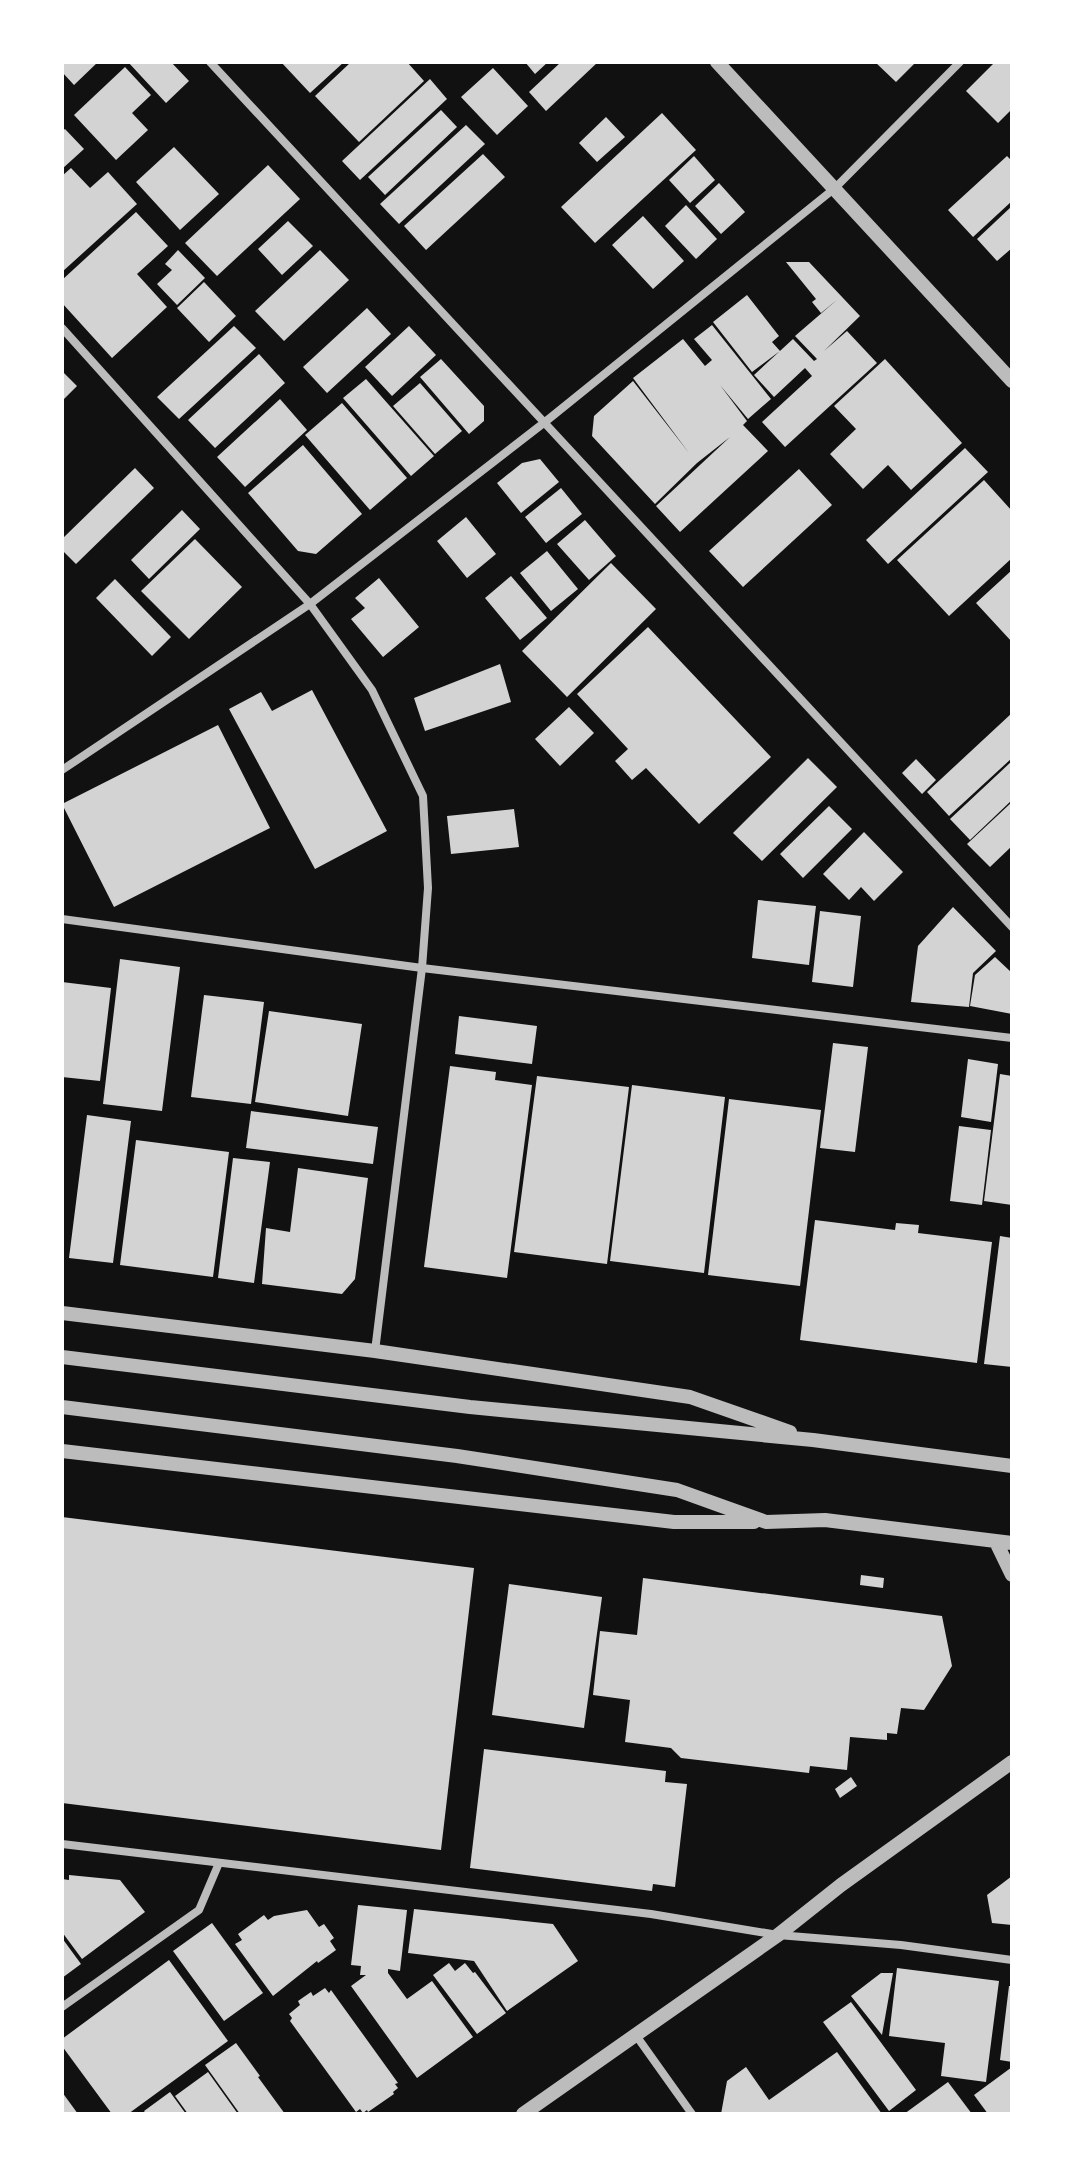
<svg xmlns="http://www.w3.org/2000/svg" width="1074" height="2176" font-family="Karla,sans-serif">
<style>
.building{fill:#d3d3d3}
.lines{fill:none;stroke-linecap:round;stroke-linejoin:round}
.minor{stroke:#bcbcbc;stroke-width:8}
.tertiary{stroke:#bcbcbc;stroke-width:14}
</style>
<rect width="100%" height="100%" fill="#111"/>
<path class="building" d="M62,62H98L74,85L62,72Z
M128,62H171L189,81L166,103Z
M281,62H344L310,93Z
M351,62H407L424,81L359,142L315,96Z
M525,62H548L535,74Z
M561,62H598L546,111L529,92Z
M875,62H916L896,82Z
M995,62H1012V109L998,123L966,91Z
M125,67L151,95L132,113L148,130L116,160L74,115Z
M493,68L528,106L497,135L461,97Z
M430,79L447,99L360,180L342,161Z
M441,110L457,127L385,195L368,177Z
M662,113L696,150L595,243L561,207Z
M606,117L625,137L597,162L579,143Z
M466,125L485,144L399,224L380,204Z
M65,129L84,149L62,169V131Z
M174,147L219,194L180,230L136,182Z
M483,154L505,177L426,250L404,226Z
M694,156L715,180L690,203L669,180Z
M1007,156L1012,161V201L973,237L948,210Z
M268,165L300,199L217,276L185,243Z
M71,168L90,188L108,172L137,204L62,272V176Z
M719,183L745,212L721,234L695,206Z
M686,205L717,239L696,259L665,226Z
M1012,206V248L997,261L977,239Z
M136,212L168,246L137,274L167,307L112,358L62,303V280Z
M643,216L684,261L653,289L612,245Z
M288,221L313,246L282,275L258,249Z
M178,250L205,278L177,305L157,284L172,270L165,264Z
M320,250L349,280L284,341L255,311Z
M786,262H809L860,316L824,351L847,331L877,363L785,447L762,422L812,376L805,368L774,397L754,375L793,339L814,361L817,359L795,336L838,299L821,313L812,302L816,299Z
M204,282L236,316L209,342L177,308Z
M747,295L779,336L772,342L780,351L752,372L713,322Z
M367,308L391,334L327,393L303,367Z
M712,325L771,399L748,419L720,385L747,421L743,425L768,451L680,532L656,506L730,437L697,463L655,504L592,436L594,416L633,381L689,453L633,378L683,339L705,366L712,360L694,339Z
M234,326L256,348L179,419L157,397Z
M409,326L436,355L392,396L365,367Z
M259,354L285,383L215,448L188,420Z
M441,359L484,406V421L469,434L420,377Z
M885,359L962,443L911,490L888,465L863,489L830,454L856,429L834,406Z
M62,371L77,386L62,401Z
M366,379L434,456L411,476L343,398Z
M420,383L462,431L435,454L393,406Z
M280,399L307,430L245,487L217,457Z
M342,403L407,478L370,510L305,435Z
M303,445L362,514L316,554L298,551L248,493Z
M965,448L988,472L888,564L866,540Z
M540,459L559,482L521,513L497,483L522,463Z
M135,468L154,488L76,564L62,550V539Z
M799,469L832,505L743,587L709,551Z
M984,480L1012,511V558L949,616L897,560Z
M561,488L582,514L546,543L525,517Z
M182,510L200,529L149,579L131,560Z
M466,517L496,554L467,578L437,541Z
M585,520L616,556L589,580L557,544Z
M195,539L242,587L189,639L141,591Z
M547,551L578,589L551,611L520,573Z
M611,563L656,609L567,697L522,651Z
M1012,570V642L976,603Z
M511,576L547,618L520,640L485,598Z
M379,578L419,627L383,657L351,619L365,608L355,598Z
M115,579L171,637L152,656L96,598Z
M648,627L771,757L699,824L646,768L632,780L615,761L628,749L577,694Z
M500,664L511,702L425,731L414,698Z
M312,690L387,831L315,869L229,709L261,692L272,711Z
M569,707L594,733L560,766L535,739Z
M1012,713V758L949,816L927,792Z
M218,725L270,828L114,907L62,804Z
M808,758L837,787L762,861L733,833Z
M916,759L936,780L922,794L902,773Z
M1012,761V800L970,840L950,819Z
M1012,802V846L990,867L967,844Z
M829,806L852,829L803,878L780,854Z
M514,809L519,847L451,854L447,816Z
M864,832L903,872L874,901L861,887L849,900L823,874Z
M758,900L816,906L809,965L752,958Z
M953,907L996,951L973,973L969,1007L911,1002L918,946Z
M820,911L861,916L853,987L812,982Z
M995,957L1012,973V1014L970,1006L975,975Z
M120,959L180,967L162,1111L103,1104Z
M62,982L111,988L100,1081L62,1077Z
M204,995L264,1002L251,1104L191,1097Z
M269,1011L362,1024L348,1116L255,1102Z
M459,1016L537,1026L532,1064L455,1054Z
M833,1043L868,1047L855,1152L820,1148Z
M968,1059L998,1064L991,1122L961,1117Z
M450,1066L496,1072L495,1080L532,1085L507,1278L424,1267Z
M1000,1074L1012,1076V1205L984,1201Z
M537,1076L629,1087L607,1264L514,1252Z
M632,1085L725,1097L704,1273L610,1261Z
M729,1099L821,1110L800,1286L708,1275Z
M251,1111L378,1127L373,1164L246,1148Z
M87,1115L131,1121L113,1263L69,1258Z
M959,1126L991,1130L982,1205L950,1201Z
M136,1140L229,1152L213,1277L120,1265Z
M233,1158L270,1162L254,1283L218,1278Z
M298,1168L368,1178L355,1279L342,1294L262,1284L266,1228L290,1232Z
M815,1220L895,1230L896,1223L919,1225L918,1233L992,1242L977,1363L800,1340Z
M1000,1236L1012,1238V1367L984,1364Z
M62,1517L474,1568L441,1850L62,1803Z
M861,1575L884,1578L883,1588L860,1585Z
M643,1578L942,1616L952,1666L924,1710L901,1708L897,1734L887,1733V1740L850,1737L847,1770L810,1766L809,1773L681,1758L671,1748L625,1742L630,1700L593,1695L600,1631L637,1635Z
M509,1584L602,1597L584,1728L492,1715Z
M484,1749L666,1771L665,1782L687,1784L675,1887L653,1884L652,1891L470,1868Z
M851,1777L857,1786L840,1798L835,1789Z
M69,1875L120,1880L145,1912L82,1959L62,1932V1879L69,1880Z
M1012,1876V1925L992,1923L987,1895Z
M358,1905L407,1910L400,1971L388,1969V1973L407,1999L432,1981L473,2037L417,2078L351,1986L366,1975H360L361,1966L351,1965Z
M414,1909L553,1924L578,1961L507,2011L474,1961L408,1953Z
M307,1910L319,1927L324,1924L334,1938L330,1941L336,1950L318,1963L317,1961L273,1996L235,1944L242,1940L238,1934L264,1915L268,1920L274,1916Z
M212,1923L263,1993L224,2021L173,1951Z
M62,1938L81,1964L62,1978Z
M169,1960L228,2041L128,2114H112L62,2046V2039Z
M449,1963L455,1971L465,1963L473,1973L475,1972L506,2013L477,2034L433,1975Z
M897,1968L999,1981L986,2082L941,2076L945,2043L889,2036Z
M881,1973H893L882,2035L851,1996Z
M1009,1986H1012V2062L1000,2060Z
M325,1988L329,1993L331,1990L398,2083L395,2084L398,2088L393,2092L394,2094L368,2112L367,2110L363,2113L360,2109L356,2112L290,2021L292,2018L289,2014L300,2005L298,2001L311,1992L313,1996Z
M851,2002L916,2090L889,2111L823,2022Z
M236,2043L260,2076L258,2077L285,2114H240L205,2065Z
M837,2052L882,2114H721L727,2081L746,2067L769,2100Z
M1012,2067V2114H988L974,2095Z
M208,2072L238,2114H188L175,2096Z
M948,2082L972,2114H904Z
M62,2092L78,2114H62Z
M170,2092L186,2114H146L144,2111Z"/>
<g class="lines">
<path class="minor" d="M210,62L1012,927
M62,328L310,604L372,690L423,796L428,888L422,968L375,1351
M62,770L310,604L545,422L835,188L960,62
M62,919L422,968L1012,1038
M62,1844L651,1914L778,1935L901,1945L1012,1960
M62,2007L199,1910L219,1863
M635,2034L692,2114"/>
<path class="tertiary" d="M717,62L1012,381
M62,1313L375,1351L690,1397L790,1432
M62,1357L470,1407L813,1440L1012,1466
M62,1407L457,1456L677,1490L766,1522L825,1520L1012,1543
M62,1451L674,1522H754
M996,1542L1012,1575
M523,2114L778,1935L841,1885L1012,1762"/>
</g>
<rect width="1074" height="2176" fill="none" stroke="#ffffff" stroke-width="128"/>
</svg>
